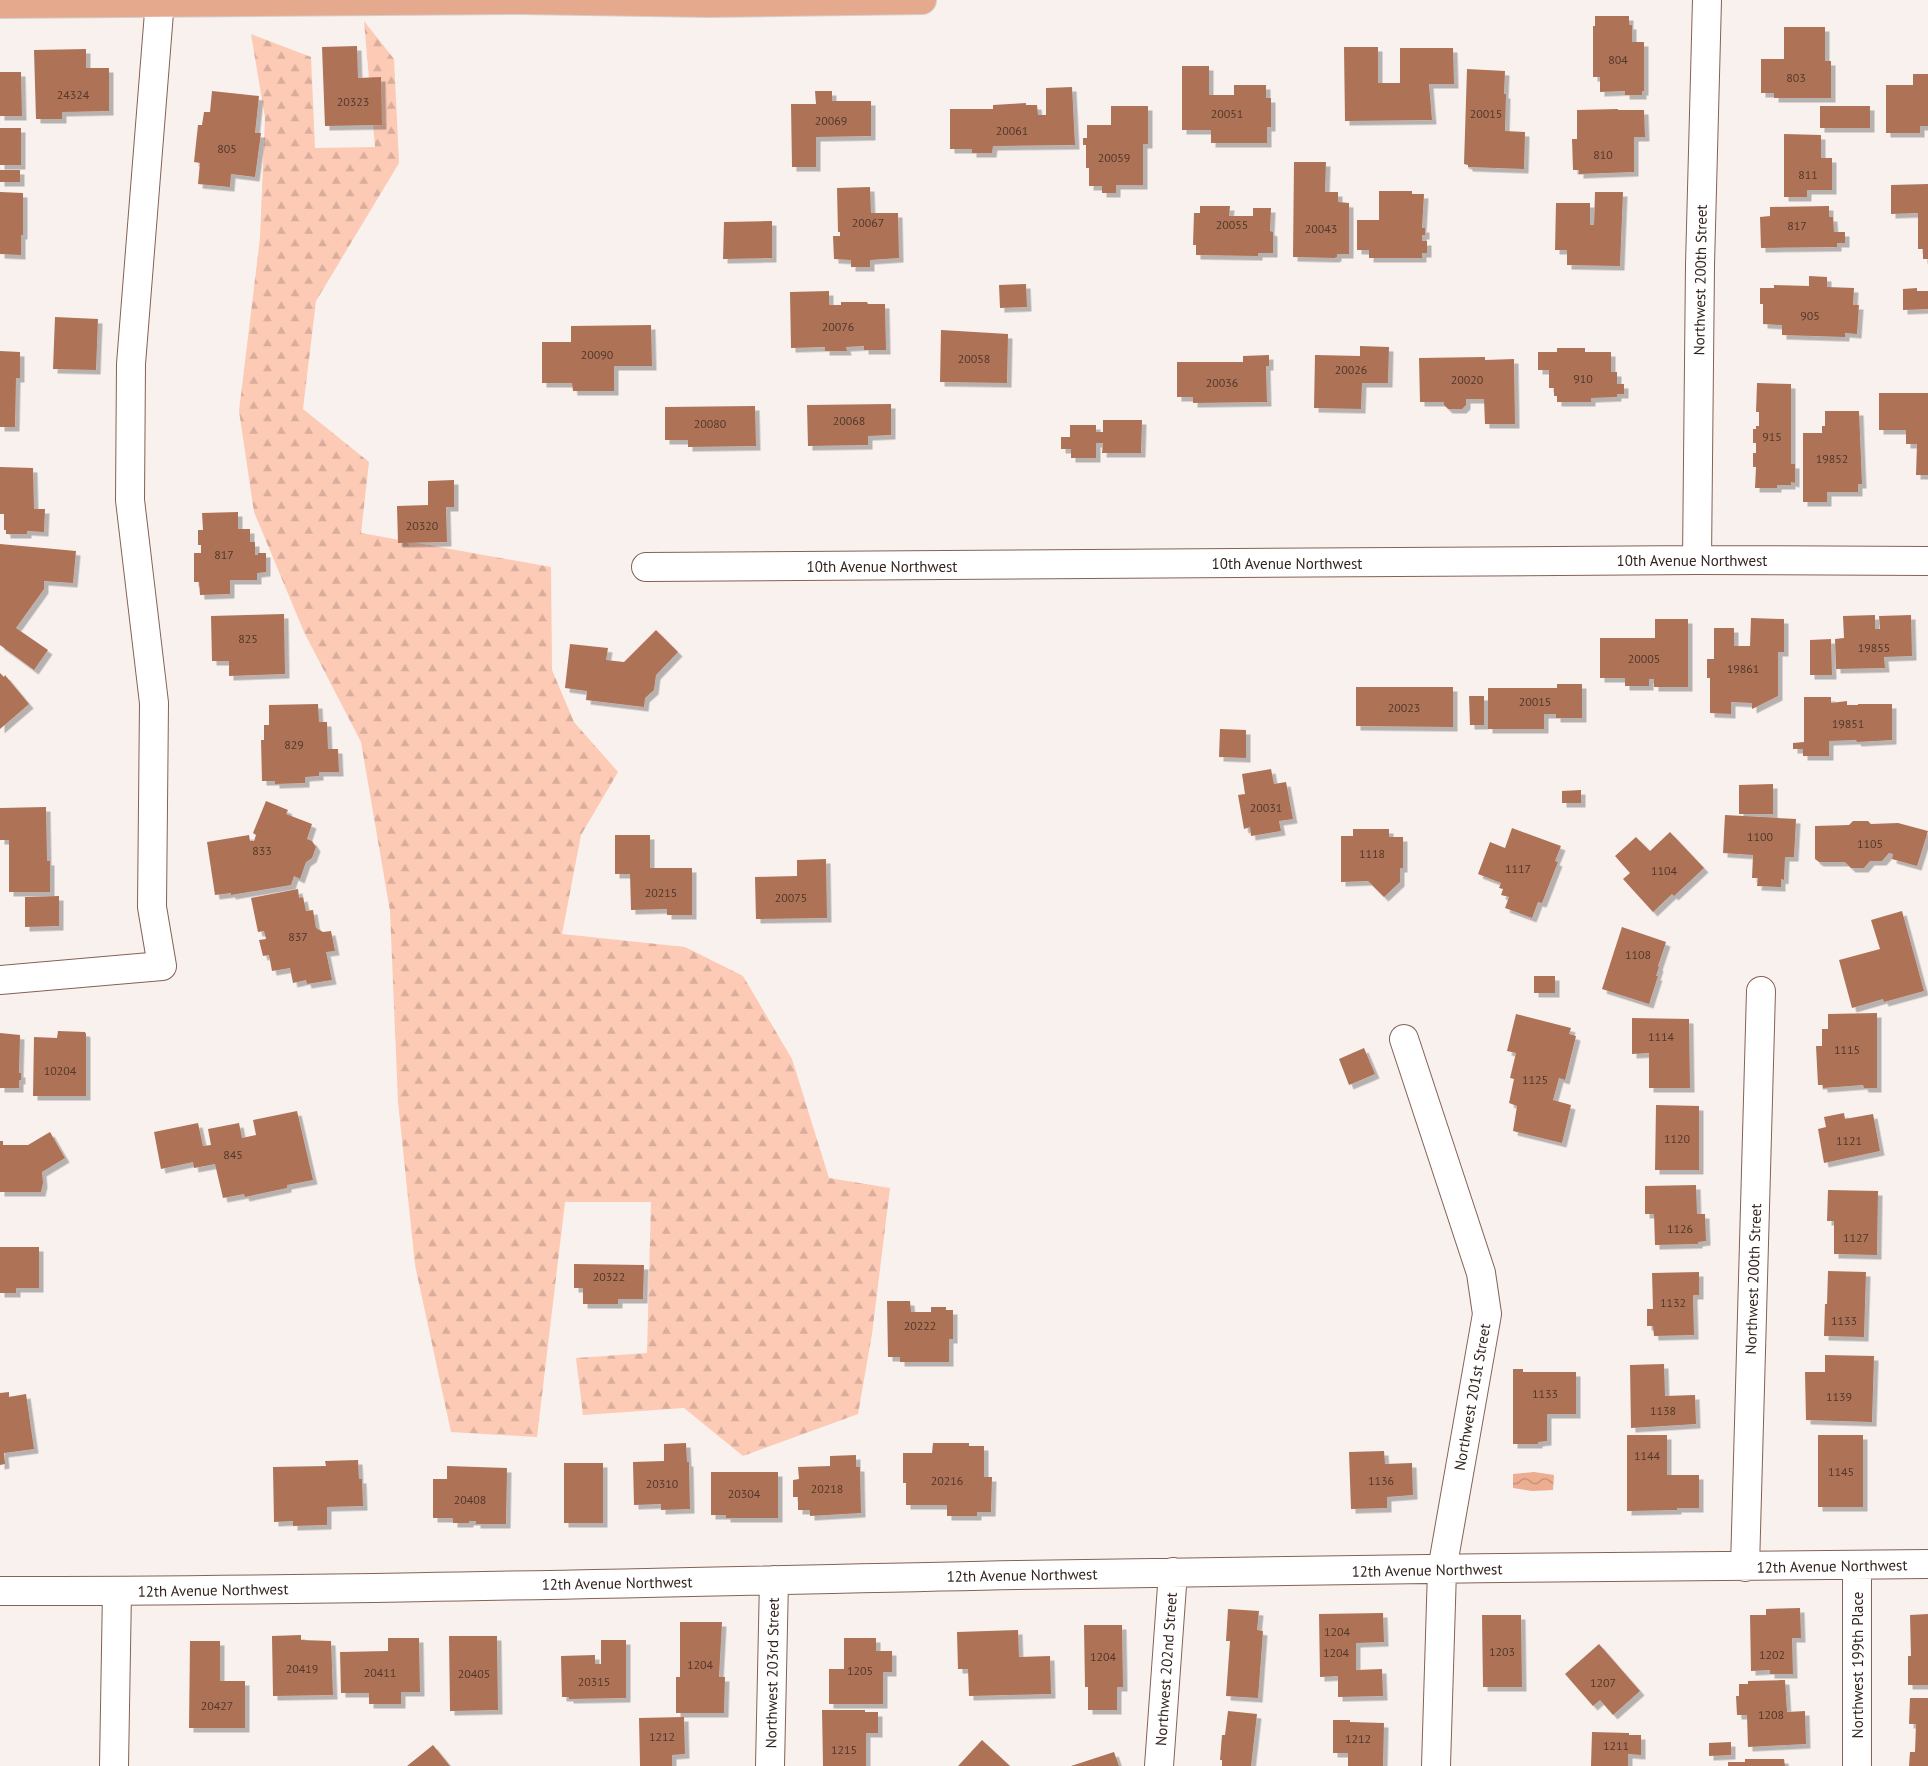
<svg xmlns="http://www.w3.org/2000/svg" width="1928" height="1766" font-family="'PT Sans',sans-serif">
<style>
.forest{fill:url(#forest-firs)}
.water{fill:url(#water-waves)}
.building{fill:#ae7257;filter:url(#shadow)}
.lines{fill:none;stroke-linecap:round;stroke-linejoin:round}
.minor-casing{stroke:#846254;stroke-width:30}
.major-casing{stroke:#d2cfce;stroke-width:30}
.minor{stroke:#fff;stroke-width:28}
.major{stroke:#e5a98d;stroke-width:28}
.labels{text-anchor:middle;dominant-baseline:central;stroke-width:5;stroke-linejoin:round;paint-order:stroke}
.number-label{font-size:12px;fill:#52382c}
.street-label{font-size:15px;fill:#33241e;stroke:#fff}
</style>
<defs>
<pattern id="forest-firs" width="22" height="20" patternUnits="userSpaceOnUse" patternTransform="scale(1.25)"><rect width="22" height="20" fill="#fccab5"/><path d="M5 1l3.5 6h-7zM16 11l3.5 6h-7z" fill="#d8ad9b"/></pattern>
<pattern id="water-waves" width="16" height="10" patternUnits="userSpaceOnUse" patternTransform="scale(1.25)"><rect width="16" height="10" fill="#edad91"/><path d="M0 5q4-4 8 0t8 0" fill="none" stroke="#c18d76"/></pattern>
<filter id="shadow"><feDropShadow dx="4.5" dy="4.5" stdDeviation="0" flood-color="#0004"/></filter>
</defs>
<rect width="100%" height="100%" fill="#f9f1ee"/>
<path class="forest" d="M364,21L394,59L399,163L316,301L303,409L369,462L361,533L551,567L552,670L574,722L618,772L581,835L562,934L685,947L743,976L792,1059L829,1178L890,1188L872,1334L858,1414L743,1456L684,1408L583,1415L576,1358L647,1353L651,1202H565L537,1437L451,1432L415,1265L398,1102L390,911L361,742L304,632L254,512L239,411L260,238L265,118L251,34L311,57L315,148L375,147Z"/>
<path class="water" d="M1534,1472L1554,1475L1553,1490L1532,1491L1513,1488V1474Z"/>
<path class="building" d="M1595,16H1629V25H1632V42H1644V91H1642V95H1625V91L1600,92V77H1593V26H1595Z
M1784,27H1825V61H1831V98H1774V93H1761V59H1784Z
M357,46L358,78L381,77L382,125L325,126L322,47Z
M1344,47H1378V83H1400V48H1453L1454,84H1429L1432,120L1345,121Z
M86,49V68H109V111L62,112V119H36L34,50Z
M1182,66H1209V95H1234V85H1266V98H1271V127H1267V143H1211V130H1182Z
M1467,69L1505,71L1504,94H1506L1505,131L1525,132L1524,169L1468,167V165L1464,164Z
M0,72H21L22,116H0Z
M1913,74H1928V126H1920V133H1886V85H1913Z
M1072,87L1075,145L993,146L992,153H972V149H950V109H993V105L1026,103V105H1037L1038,115H1046V88Z
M212,91L259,96L255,133H261L255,177L231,174L230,187L198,184L200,163L194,162L198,125H202L204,112H210Z
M815,91H832V101H871V136L816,137V167H792L791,104H816Z
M1111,106H1148V144H1143V185H1116V193H1102V186H1089V168H1086V145H1083V138H1087V125H1111Z
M1820,106H1870V128H1820Z
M1618,109V110H1644L1645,137H1634V172L1579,174V170H1573L1572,139H1577V110Z
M0,128H21V165H0Z
M1784,134L1821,135V158H1832V190H1807V197H1784Z
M1294,162H1326L1325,192H1338V202L1349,203V254H1337V257L1334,258L1293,257Z
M0,170H20V182H0Z
M1928,184V259H1923V249H1918V213L1891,214V185Z
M870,187L871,213H898L899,258L870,260V267H851V260L834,259L833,236H840V232H838L837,188Z
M1379,191H1412V194H1424L1422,228H1425V235H1422V241H1427V253H1422V258H1369V250H1357V220H1379Z
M0,192L23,193V235H21V255L0,254Z
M1595,192H1623L1620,266L1567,265V250H1555L1556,203H1590V225H1594Z
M1200,206H1230L1229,216H1253V208H1271L1270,231L1273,232V253H1258V256L1196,255V245H1193L1194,213H1200Z
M1829,206V217H1833L1834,232H1845V243H1837V247L1761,248L1760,217L1770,216V207Z
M772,221V258L723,259L724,222Z
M1809,276L1827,277V287L1854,288L1853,305H1859L1857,334L1845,333V337L1782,335V325L1763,324V304H1760V288H1774V285L1809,286Z
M1026,284L1027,307L1000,308L999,285Z
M1917,288V291H1928V309L1903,310V289Z
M829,291V305H841V302H867L868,304H885L886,350H864V346L846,347L847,351H825V347L791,348L790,292Z
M55,317L98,319L96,370L53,369Z
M651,325L652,366H614V391H573L572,383H542V342H571V326Z
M941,330L1008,334L1007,383L940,382Z
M1360,346L1389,347L1388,383H1362L1361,409L1314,408L1315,355L1360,356Z
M1557,348H1585V352H1611V372H1617V384H1624V394H1617V397L1591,398V402H1557V396H1554V388H1549V370H1538V352H1557Z
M0,351L20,352V378H16L15,427H0Z
M1269,355V366H1266L1267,402L1193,403V397H1177V362H1243V356Z
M1485,357V360L1514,359L1515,424H1485L1484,399H1466V405L1462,409H1448L1444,405V402H1420L1419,358Z
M1757,383L1791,384V464H1795V483L1791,482V485H1777V488H1755L1756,467H1753V453H1756V443H1753V429H1756V426H1759V412H1756Z
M1879,393H1928V475H1916L1917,444H1906V430H1879Z
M891,404V435L868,436V445L808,446L807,405Z
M755,406L756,446L688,447V440H665V407Z
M1825,411H1859L1862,484H1858V492H1827V502H1803V433H1822V426H1825Z
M1103,420H1142L1141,453H1102L1103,443H1096V458H1071V449H1061V437H1070V425H1096V432H1103Z
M0,467L33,468L34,509H45L44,532L27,531V534H6V530H4V514H0Z
M454,480V507H446L447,542L398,543L397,506L428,505V481Z
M238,512V529H250V542H255V555H258V553H266V572L257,573V580H230V594L200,595L199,582H194V553H201V545H198V530H203L202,513Z
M0,544L76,551L73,583L44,581V589L16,628L48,650L34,670L0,645Z
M284,614L285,674L229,676V661H212L211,616Z
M1875,615V629H1880L1879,616L1911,615L1912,656L1884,657L1885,668L1836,669L1835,639L1844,638L1843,616Z
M1751,618L1784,619V652H1778V696L1752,709V703L1731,702V714L1710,713V678H1707V659H1714V628H1734V646H1750Z
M1655,619H1688V687H1654V679H1649V686H1625V678H1600V638H1655Z
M656,630L678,652L656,675L654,690L645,698L644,707L586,700L587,691L565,688L570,644L608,648L606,660L624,662Z
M1831,639L1832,675H1810V640Z
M0,673L4,677L5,675L29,704L0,729Z
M1557,684H1582V718H1556V714H1544V729H1488V688H1557Z
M1356,687H1453V727L1356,726Z
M1469,696H1484V725H1470Z
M1804,697H1831V703L1847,701V705H1858V704H1892V740L1857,742L1856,740L1829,741V756H1803V749H1793V743L1804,742Z
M318,704L319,722H327L328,749H338L339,772H319V776L305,777V783L275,784V781H262L261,740H264V725H269V705Z
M1220,729L1246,730V758L1219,757Z
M1271,769L1274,784L1286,782L1293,819L1279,821L1281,831L1251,836L1250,827L1244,829L1238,795L1245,794L1242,774Z
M1773,784V814H1739V785Z
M1581,790V803H1562V791Z
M266,801L288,810L286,814L312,824L307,839L312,841L316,847L312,858L306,862L300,879L294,876L291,885L231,895V893L215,895L207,842L249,835L250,841H254L256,835L253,833Z
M46,807L47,861H50V892H9V840H0V808Z
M1725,815L1796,819L1794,857H1785L1784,880L1781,879V887L1757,886L1758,878H1752L1753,855L1723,853Z
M1853,821H1868L1871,824L1898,823L1928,831L1917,866L1892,859L1893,854L1889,853L1882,861H1870L1864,868H1851L1845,862H1819L1815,859V826L1849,825Z
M1512,828L1561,846L1555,861L1558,862L1542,903L1538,902L1532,918L1505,908L1509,897L1501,895L1503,889L1499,888L1501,883L1478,874L1490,842L1505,848Z
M1353,829H1389V837H1403V868H1400V882L1384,897L1368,881L1341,882V836H1353Z
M1670,832L1704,868L1674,896L1672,894L1653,912L1623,879L1630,873L1615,856L1636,837L1650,851Z
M615,835H650V868H692V915H667V909L631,910L630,874H615Z
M826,859L827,918L756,919L755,877L797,876V860Z
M298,889L299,898L303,897L306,911L313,910L316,928L323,932L331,931L335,951L326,952L332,980L307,984L306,980L293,983L290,968L272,971L269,955L263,956L259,940L266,939L264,931L258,932L251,898Z
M59,896V926L25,927V897Z
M1902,911L1924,991L1884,1002L1883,999L1852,1008L1839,960L1880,949L1871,920Z
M1622,927L1666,942L1658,966L1659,967L1656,976H1658L1649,1004L1602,989Z
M1534,976H1555V993H1534Z
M1877,1013V1088H1864L1863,1085L1823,1088V1085H1818L1816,1046H1822V1029H1828V1014Z
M1516,1014L1571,1028L1569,1034L1576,1036L1565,1080L1559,1078L1553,1100L1571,1105L1562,1143L1513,1131L1517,1106L1509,1103L1514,1079L1510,1078L1516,1053L1507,1051Z
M1632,1018L1689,1019L1690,1088H1649V1053L1632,1054Z
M58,1031L85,1032L86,1034V1096H33L34,1037L57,1038Z
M0,1033L20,1035L19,1073H21V1080H19V1088H0Z
M1364,1048L1375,1074L1349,1085L1339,1059Z
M1656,1105L1699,1106V1170H1655Z
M297,1111L313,1180L287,1185V1188L245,1197L244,1194L223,1198L215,1164L194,1168L193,1162L161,1169L154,1132L198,1123L203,1146L211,1145L208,1129L239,1123L242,1138L256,1135L253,1120Z
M1844,1113L1845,1119L1873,1114L1880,1151L1824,1163L1818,1129L1826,1127L1824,1117Z
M50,1132L65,1158L42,1172L43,1183L41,1192H0V1141H3V1145H28Z
M1696,1185L1697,1214H1705L1706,1241L1698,1242V1244L1655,1245L1654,1214H1645V1186Z
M1828,1190L1878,1191L1877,1255L1834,1254V1221H1827Z
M0,1247H39V1288H16V1293H0Z
M574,1264L644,1265L643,1299H618V1304H583V1288H574Z
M1828,1271L1866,1272L1864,1337L1824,1336L1825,1304H1827Z
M1699,1272V1295H1693L1694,1335L1654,1336L1653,1326H1647V1309H1653L1652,1273Z
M887,1301H910L911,1312H931V1307H946V1310H953V1339H949V1362H900V1357H888Z
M1825,1355L1874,1356L1872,1422L1806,1420L1805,1372H1825Z
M1664,1364L1665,1396L1695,1395L1696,1424L1631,1428L1630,1365Z
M1513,1369H1523V1372H1576V1414H1547V1441L1538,1442V1444H1513Z
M9,1392V1397L26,1394L34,1449L4,1453L5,1464L0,1465V1393Z
M1627,1435H1667V1475H1699V1508H1677V1510L1627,1511Z
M1818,1435H1863V1507H1818Z
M686,1443L687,1462H689L690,1509L661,1510V1504L634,1505L633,1462L664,1461V1444Z
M933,1443H969V1446H984V1477H992L991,1512H977V1516H947V1505H906V1483H903V1453H932Z
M1384,1451L1385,1464L1412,1463L1413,1495L1387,1497V1508L1351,1509L1349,1452Z
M856,1455V1467H860L861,1513L810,1516V1510H798V1497H793V1480L799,1479L798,1467L830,1466V1456Z
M358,1460L359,1479H362L363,1506L327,1507V1525L293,1526V1521L274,1522L273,1467L326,1466L325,1461Z
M564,1463H603V1523H564Z
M447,1466L507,1468L506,1524H476V1521H469V1523H453V1518H433V1479H447Z
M711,1472H778V1518H726V1515H711Z
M1800,1608L1801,1638H1792L1793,1674H1770V1670L1751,1671L1750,1615H1766V1609Z
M1228,1609L1259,1611L1257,1630L1263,1631L1258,1698L1226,1696L1230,1641H1226Z
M1383,1613L1384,1642L1356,1643V1670L1382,1669L1383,1696L1338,1697V1676L1320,1677L1319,1614Z
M1928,1614V1685H1908V1656H1911L1910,1615Z
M1482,1615H1521L1522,1687H1483Z
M680,1622H722L719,1677H725L724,1713H676V1677H680Z
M1084,1625H1122L1123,1687H1117V1710H1088V1687H1085Z
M1018,1630L1019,1657L1050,1656L1051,1694L969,1696L968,1669H958L957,1632Z
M301,1635V1640L331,1641L333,1695L273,1696L272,1636Z
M449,1636H497L498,1710L450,1711Z
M388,1638H419L420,1692H401V1704H369V1693H341L340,1652L388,1651Z
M844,1638H876V1651H892V1672H883V1704H829V1669H844Z
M601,1640H626V1698L569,1699V1697H562L561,1656L595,1655V1664H601Z
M190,1641H220V1681H245V1728H189Z
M1599,1644L1640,1691L1613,1715L1600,1700L1593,1706L1565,1674Z
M1785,1680L1787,1712L1805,1711L1806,1744L1748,1747L1747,1715H1737L1736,1696H1739V1684H1748V1681Z
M1910,1698H1928V1766H1909L1910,1752H1915L1916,1724H1909Z
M822,1710H865V1712H878V1733H866V1766H823Z
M1228,1711L1257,1714L1251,1766H1222V1760H1220L1222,1735H1225Z
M684,1717L685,1754L672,1755V1766H640L639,1718Z
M1333,1720H1350V1722L1384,1723L1383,1766H1348V1753H1333Z
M1592,1732L1629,1733V1735H1641V1755L1628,1754V1766H1591Z
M982,1740L1010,1766H958Z
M1731,1742V1755L1709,1756V1743Z
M433,1745L450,1766H407Z
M1114,1752L1119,1766H1071Z
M1745,1759H1784L1785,1766H1728V1762H1745Z"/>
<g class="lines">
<defs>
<path id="minor" d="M1697,560L1700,265L1707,0
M646,567L1697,560L1928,561
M0,980L162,966L152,907L154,703L130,500L131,364L160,0
M1404,1039L1481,1273L1487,1314L1442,1570L1436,1766
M1857,1565V1766
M1745,1567L1761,991
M0,1591C339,1591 678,1582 1017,1575C1321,1569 1624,1567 1928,1564
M114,1766L117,1591
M770,1766L774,1580
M1159,1766L1173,1572"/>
<path id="major" d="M0,4L522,0L710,3L922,0"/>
</defs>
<use href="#minor" class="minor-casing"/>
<use href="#major" class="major-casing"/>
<use href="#minor" class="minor"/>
<use href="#major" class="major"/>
</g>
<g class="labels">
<g class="number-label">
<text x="1618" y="59">804</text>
<text x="1796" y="77">803</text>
<text x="73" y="94">24324</text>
<text x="353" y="101">20323</text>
<text x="1227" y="113">20051</text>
<text x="1486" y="113">20015</text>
<text x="831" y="120">20069</text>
<text x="1012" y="130">20061</text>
<text x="227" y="148">805</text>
<text x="1603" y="154">810</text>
<text x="1114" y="157">20059</text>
<text x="1808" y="174">811</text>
<text x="868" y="222">20067</text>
<text x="1232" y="224">20055</text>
<text x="1797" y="225">817</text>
<text x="1321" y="228">20043</text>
<text x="1810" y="315">905</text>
<text x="838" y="326">20076</text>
<text x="597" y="354">20090</text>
<text x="974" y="358">20058</text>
<text x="1351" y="369">20026</text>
<text x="1583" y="378">910</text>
<text x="1467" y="379">20020</text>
<text x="1222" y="382">20036</text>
<text x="849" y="420">20068</text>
<text x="710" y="423">20080</text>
<text x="1772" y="436">915</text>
<text x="1832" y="458">19852</text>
<text x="422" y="525">20320</text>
<text x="224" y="554">817</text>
<text x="248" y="638">825</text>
<text x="1874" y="647">19855</text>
<text x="1644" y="658">20005</text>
<text x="1743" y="668">19861</text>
<text x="1535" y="701">20015</text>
<text x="1404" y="707">20023</text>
<text x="1848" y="723">19851</text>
<text x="294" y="744">829</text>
<text x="1266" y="807">20031</text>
<text x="1760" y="836">1100</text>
<text x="1870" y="843">1105</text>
<text x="262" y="850">833</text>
<text x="1372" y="853">1118</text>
<text x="1518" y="868">1117</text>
<text x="1664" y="870">1104</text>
<text x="661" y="892">20215</text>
<text x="791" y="897">20075</text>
<text x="298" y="936">837</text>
<text x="1638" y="954">1108</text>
<text x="1661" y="1036">1114</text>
<text x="1847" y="1049">1115</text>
<text x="60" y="1070">10204</text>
<text x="1535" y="1079">1125</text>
<text x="1677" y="1138">1120</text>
<text x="1849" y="1140">1121</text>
<text x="233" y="1154">845</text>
<text x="1680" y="1228">1126</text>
<text x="1856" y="1237">1127</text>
<text x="609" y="1276">20322</text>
<text x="1673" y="1302">1132</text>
<text x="1844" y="1320">1133</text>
<text x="920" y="1325">20222</text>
<text x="1545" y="1393">1133</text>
<text x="1839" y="1396">1139</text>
<text x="1663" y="1410">1138</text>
<text x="1647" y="1455">1144</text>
<text x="1841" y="1471">1145</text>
<text x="947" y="1480">20216</text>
<text x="1381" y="1480">1136</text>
<text x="662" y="1483">20310</text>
<text x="827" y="1488">20218</text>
<text x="744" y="1493">20304</text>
<text x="470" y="1499">20408</text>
<text x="1337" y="1631">1204</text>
<text x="1502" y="1651">1203</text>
<text x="1336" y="1652">1204</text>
<text x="1772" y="1654">1202</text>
<text x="1103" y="1656">1204</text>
<text x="700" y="1664">1204</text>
<text x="302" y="1668">20419</text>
<text x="860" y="1670">1205</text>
<text x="380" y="1672">20411</text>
<text x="474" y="1673">20405</text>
<text x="594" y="1681">20315</text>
<text x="1603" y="1682">1207</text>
<text x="217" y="1705">20427</text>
<text x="1771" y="1714">1208</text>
<text x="662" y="1736">1212</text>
<text x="1358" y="1738">1212</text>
<text x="1616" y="1745">1211</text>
<text x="844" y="1749">1215</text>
</g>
<g class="street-label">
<text transform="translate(1700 280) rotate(-89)">Northwest 200th Street</text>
<text x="1692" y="560">10th Avenue Northwest</text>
<text x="1287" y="563">10th Avenue Northwest</text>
<text x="882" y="566">10th Avenue Northwest</text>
<text transform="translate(1753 1279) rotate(-88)">Northwest 200th Street</text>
<text transform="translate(1472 1397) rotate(-80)">Northwest 201st Street</text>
<text transform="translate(1832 1566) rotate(-1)">12th Avenue Northwest</text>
<text transform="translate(1427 1570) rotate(-1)">12th Avenue Northwest</text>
<text transform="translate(1022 1575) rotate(-1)">12th Avenue Northwest</text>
<text transform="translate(617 1583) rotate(-1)">12th Avenue Northwest</text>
<text transform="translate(213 1590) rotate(-1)">12th Avenue Northwest</text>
<text transform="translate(1857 1665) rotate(-90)">Northwest 199th Place</text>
<text transform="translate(1166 1669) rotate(-86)">Northwest 202nd Street</text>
<text transform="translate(772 1673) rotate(-89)">Northwest 203rd Street</text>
</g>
</g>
</svg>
